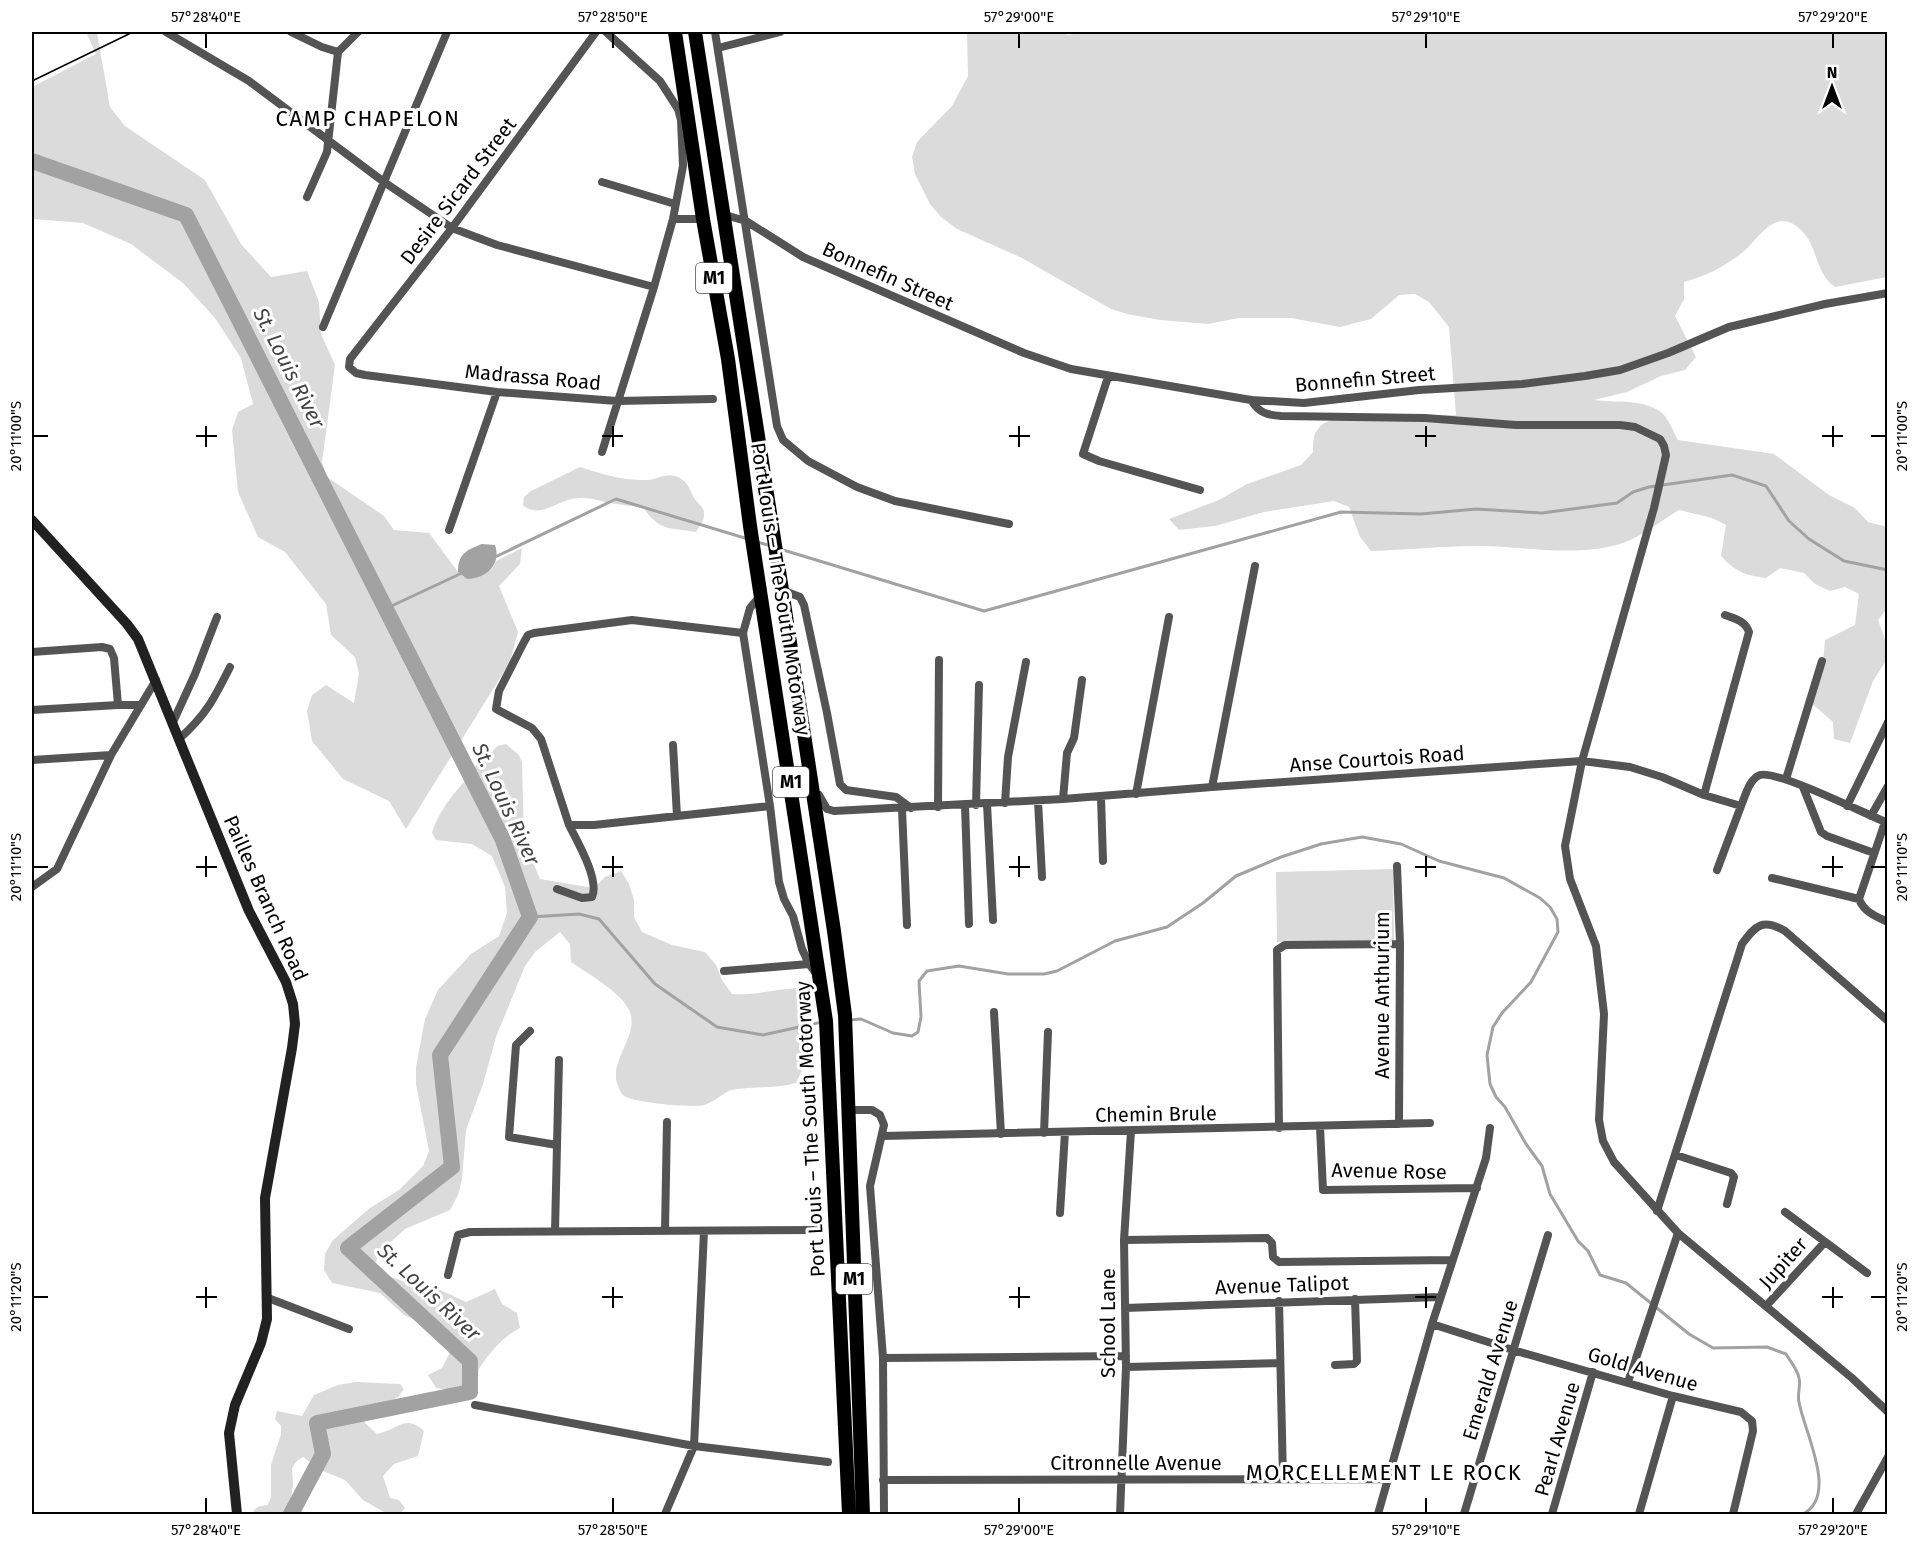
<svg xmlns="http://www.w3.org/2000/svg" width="1919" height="1546" font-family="'Fira Sans',sans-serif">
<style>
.green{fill:#dbdbdb}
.water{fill:#a2a2a2}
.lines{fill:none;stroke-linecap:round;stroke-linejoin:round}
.stream{stroke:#a2a2a2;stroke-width:3}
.river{stroke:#a2a2a2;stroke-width:16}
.street{stroke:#545454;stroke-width:8}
.secondary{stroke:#212121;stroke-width:10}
.highway{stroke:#000;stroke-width:14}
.tram{stroke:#000;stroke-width:1.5}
.ticks{fill:none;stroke:#000;stroke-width:2}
.labels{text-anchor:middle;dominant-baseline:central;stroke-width:6;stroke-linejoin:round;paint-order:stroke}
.shield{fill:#fff;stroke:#4c4c4c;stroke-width:1.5}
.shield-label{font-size:18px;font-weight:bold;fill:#000}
.street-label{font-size:20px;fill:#000;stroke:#fff}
.water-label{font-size:21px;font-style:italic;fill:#434343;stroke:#fff}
.quarter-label{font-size:22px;letter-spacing:1.5px;fill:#000;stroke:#fff}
.neatline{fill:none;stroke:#000;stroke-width:2}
.ticks-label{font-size:15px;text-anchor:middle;fill:#000}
</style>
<rect width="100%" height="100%" fill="#fff"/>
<path class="green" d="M86,32H99L97,33L110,107L125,126L205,180L241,244L271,277L307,271L319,302L321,334L335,365L322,462L327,477L384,516L394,530L429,533L458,572L467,579L492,569L496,561L522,548L520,564L499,586L518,632L510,662L406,829L389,801L343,779L312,741L307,711L312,695L326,685L354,703L359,673L355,657L331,635L326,604L285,552L258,537L238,492L232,430L238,412L253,404L241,358L215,318L183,283L131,244L83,223L32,219V87L96,54Z
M967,32H1065L1067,35L1086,32H1887V277L1835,287C1815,273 1818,248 1803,232C1774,202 1759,242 1738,256C1718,270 1707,275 1684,282V299L1675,316L1696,357L1685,370L1661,376L1627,392L1594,400C1615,403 1647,398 1664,415C1670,422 1674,433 1678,440L1774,454L1829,495L1855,508L1868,522L1887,527V608L1878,620L1887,645V659L1873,681L1850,743L1834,739L1833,722L1809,701L1822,673L1825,640L1855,625L1859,594L1845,587L1830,591L1815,584L1804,573L1780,568L1766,578C1744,575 1736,572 1721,556L1726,525L1712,518L1679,510C1662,520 1641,537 1623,543C1577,558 1524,546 1477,546C1442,546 1406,550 1371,551L1360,537L1349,507L1334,501L1264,512L1215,526L1179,530L1169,519L1219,500L1247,484L1301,465L1313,452C1313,430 1317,424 1340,417L1456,415L1449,327L1429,302L1415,294L1399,295L1371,319L1340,327L1291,318H1239L1208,324L1160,320L1127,314L1111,309L1022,258L957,229L941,217L930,204L915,174L912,157L917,142L952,106L968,76Z
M580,467C602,474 624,481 648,480C658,479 665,473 675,476C686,479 689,487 693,496C696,503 705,506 704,515C704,521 699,527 696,532C668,527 660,532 643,507C632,506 621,505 610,503C596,500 587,496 572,499C556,502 538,519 523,505L524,497L531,491Z
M506,744L519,755L522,762L524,840L540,879L594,888L605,877L621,871L629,884L634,900V917L642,932L672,945L705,952L716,965L722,980L732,994C756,996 778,988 802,988L811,1002L810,1053L796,1083C774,1089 753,1086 732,1090C725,1091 715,1102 704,1105C693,1108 631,1103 623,1095C620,1092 616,1082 616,1078C614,1056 638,1034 630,1012C623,993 588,974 571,962L570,944L560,932L535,952L525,966L496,1037L483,1084L466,1130L462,1179L458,1195L450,1210L405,1229L380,1252L374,1266L387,1276L419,1286L434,1287L466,1302L495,1289L502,1304L517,1313L520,1328C495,1341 482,1364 467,1387L452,1390L436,1388L428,1375L442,1368L449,1354L446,1338L434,1328L404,1315L380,1293L332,1283L324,1270L325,1254L333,1240L370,1208L399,1190L423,1166L429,1151L416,1084V1067L425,1019L438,990L471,954L499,936L507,913L505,887L492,856L472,844L436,840L432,833C437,817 446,803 457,790C467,778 473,774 479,758H487L497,746Z
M1393,869L1394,940L1277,942L1276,872Z
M356,1382L400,1384L404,1389L398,1397L363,1415L365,1423L377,1434C397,1431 404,1413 424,1431L418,1456L394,1464L383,1476L390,1498L399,1500L405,1508L400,1514L384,1512L363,1500L345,1480L323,1471L303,1457L297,1461L292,1468L293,1484L289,1514H253C254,1506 261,1506 268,1505L271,1497V1465L281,1434V1426L275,1419L277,1411L302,1416L314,1395L338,1385Z"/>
<path class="water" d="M482,544L495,545C502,565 485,579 467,579L458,572C458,553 467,550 482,544Z"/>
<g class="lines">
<path class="stream" d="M757,542L771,546
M780,549L984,611L1341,512L1421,514L1476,509L1542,513L1617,503L1633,492L1649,487L1732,475L1766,486L1789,521L1809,539L1844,561L1888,570
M495,557L616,499L748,539
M385,609L462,573
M530,917L579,914L599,919L655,984L717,1027L763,1035L822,1022
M850,1020L861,1019L893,1033L912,1036L918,1032L921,1017L919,981L927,971L959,966L1008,974H1044L1057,971L1115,941L1167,927L1203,903L1236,876L1281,857L1321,844L1362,837L1401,844L1439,861L1504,878L1540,898L1550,907L1557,919L1558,932L1531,982L1502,1013L1493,1027L1487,1055L1490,1084L1496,1097L1505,1107L1526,1144L1542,1166L1550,1194L1578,1241L1588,1251L1600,1275L1626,1283L1689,1334L1713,1348L1767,1347L1786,1354C1790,1361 1798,1370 1799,1378C1801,1386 1797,1394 1799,1402C1804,1432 1839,1495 1803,1514"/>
<path class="river" d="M32,161L186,215L503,840L530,917L440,1055L452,1167L348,1248L470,1361V1392L317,1423L323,1454L291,1514"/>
<path class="street" d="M166,32L249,81L384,182L452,228L497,245L654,287
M291,32L322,47L338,52
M596,32L452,228L350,359L349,367L356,373L365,375L497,392L617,401L713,399
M715,32L777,426L783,440L808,461L857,487L895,501L1009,524
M718,48L780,32
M602,182L675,204
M307,197L327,152L338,52L358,32
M725,215L746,221L803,257L1024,353L1071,369L1251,400L1304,403L1419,390L1522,384L1585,376L1620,370L1668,353L1729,327L1825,304L1888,293
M673,219H703
M323,327L447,32
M1108,377L1083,454L1099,461L1200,490
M1251,400C1259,413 1267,415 1281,416L1425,418L1516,425H1620L1635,427L1660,439L1664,446L1666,455L1654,508L1582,761L1565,846L1570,879L1596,946L1604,1014L1599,1120L1603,1141L1614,1162L1678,1233L1852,1378L1888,1412
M602,452L654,287L673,219L683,166L681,120L678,109L660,81L606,32
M449,530L497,392
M782,590L800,597L804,605L827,713L840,784L846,790L896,797L911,808
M760,596L750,608L743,633L770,806L779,882L784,899L793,916L802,949L809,964L816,973
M743,633L632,620L534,633L528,635L524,642L499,691L496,709L532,728L541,739L569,825H594L770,806
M32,652L102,647L110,649L114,658L118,705H141
M32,710L118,705
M173,722L195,674L217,617
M179,739C206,715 214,699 230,667
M673,745L677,816
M32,760L111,755
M1786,779L1822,661
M1212,787L1255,566
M1803,787L1821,832L1827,836L1874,853
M1136,794L1169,617
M819,795L827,809L834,811L1063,799L1212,787L1582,761L1630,767L1662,777L1704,795L1741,806C1745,797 1749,779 1760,775C1778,770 1865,814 1888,823
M1704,795L1749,632C1745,621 1736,619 1725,615
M1101,797L1103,861
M1063,799L1067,753L1074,738L1082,680
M1038,801L1042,877
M1005,803L1008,757L1026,662
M987,804L993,920
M965,805L969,924
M976,805L979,685
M1847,806L1888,722
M938,807L939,660
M902,809L907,925
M1871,816L1888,786
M1885,822L1859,899C1864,912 1875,916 1888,922
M1397,866L1400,944L1399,1124
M1717,870L1741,806
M1772,878L1859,899
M32,887L57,869L111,755L156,680
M557,889L582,898L592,897C600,880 577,841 569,825
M724,971L809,964
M994,1012L1001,1134
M530,1031L516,1045L509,1137L557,1145
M847,1110H872L880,1115L884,1125L870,1186L883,1358L884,1514
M1320,1127L1323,1190L1477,1188
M1279,1128L1277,950L1285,945L1400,944
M1044,1133L1048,1032
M883,1136L1430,1123
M1676,1155L1731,1173L1734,1177L1727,1204
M1657,1211L1742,944C1756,925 1763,918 1785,931L1888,1021
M1785,1212L1867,1273
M1060,1213L1065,1132
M665,1230L667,1122
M555,1231L559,1060
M1124,1240L1267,1238L1272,1243L1273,1257L1279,1262L1452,1260
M448,1275L458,1235L470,1232L821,1230
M268,1298L349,1329
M1279,1301L1283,1479
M1766,1306L1825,1242
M1125,1308L1440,1297
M1432,1324L1513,1350L1673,1396L1741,1412L1752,1421L1753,1431L1733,1514
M883,1358L1126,1356
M1335,1365L1354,1364L1357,1361L1355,1299
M1126,1367L1280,1363
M1628,1382L1678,1233
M475,1405L694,1446L828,1462
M883,1480L1389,1479
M665,1514L694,1446L704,1231
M1120,1514L1126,1367L1124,1240L1131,1131
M1378,1514L1432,1324L1486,1158L1490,1128
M1464,1514L1548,1235
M1552,1514L1593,1372
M1639,1514L1673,1396
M1856,1514L1888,1457"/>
<path class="secondary" d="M32,520L127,624L138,639L249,911L286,982L293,1004L295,1024L292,1048L265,1198L267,1319L261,1343L235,1405L229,1433L237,1514"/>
<path class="highway" d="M675,32L703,219L728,359L750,526L826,1021L849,1514
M695,32L782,590L834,931L845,1015L863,1514"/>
<path class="tram" d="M32,81L133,32"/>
</g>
<path class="ticks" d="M206,33V48M613,33V48M1019,33V48M1426,33V48M1833,33V48M206,426V447M613,426V447M1019,426V447M1426,426V447M1833,426V447M33,436H48M196,436H217M602,436H623M1009,436H1030M1415,436H1436M1822,436H1843M1871,436H1886M206,856V877M613,856V877M1019,856V877M1426,856V877M1833,856V877M33,867H48M196,867H217M602,867H623M1009,867H1030M1415,867H1436M1822,867H1843M1871,867H1886M206,1287V1308M613,1287V1308M1019,1287V1308M1426,1287V1308M1833,1287V1308M33,1297H48M196,1297H217M602,1297H623M1009,1297H1030M1415,1297H1436M1822,1297H1843M1871,1297H1886M206,1498V1513M613,1498V1513M1019,1498V1513M1426,1498V1513M1833,1498V1513"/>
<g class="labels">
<g class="shield">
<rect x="696" y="263" width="36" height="30" rx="4.5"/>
<rect x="773" y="767" width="36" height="30" rx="4.5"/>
<rect x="836" y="1264" width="36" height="30" rx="4.5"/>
</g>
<g class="shield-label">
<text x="714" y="278">M1</text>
<text x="791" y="782">M1</text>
<text x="854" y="1279">M1</text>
</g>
<g class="street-label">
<text transform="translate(458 191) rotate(-53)">Desire Sicard Street</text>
<text transform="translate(888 276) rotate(24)">Bonnefin Street</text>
<text transform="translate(533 377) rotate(5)">Madrassa Road</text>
<text transform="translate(1365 379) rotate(-5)">Bonnefin Street</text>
<text transform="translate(781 589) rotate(81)">Port Louis – The South Motorway</text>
<text transform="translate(1377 759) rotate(-4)">Anse Courtois Road</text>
<text transform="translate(266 898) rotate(66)">Pailles Branch Road</text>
<text transform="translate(1382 995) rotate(-90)">Avenue Anthurium</text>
<text transform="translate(1156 1114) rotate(-1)">Chemin Brule</text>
<text transform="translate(810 1129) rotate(-93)">Port Louis – The South Motorway</text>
<text transform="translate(1389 1171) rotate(1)">Avenue Rose</text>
<text transform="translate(1783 1263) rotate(-48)">Jupiter</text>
<text transform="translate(1282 1285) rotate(-2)">Avenue Talipot</text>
<text transform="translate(1108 1323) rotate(-90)">School Lane</text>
<text transform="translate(1643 1369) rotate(16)">Gold Avenue</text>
<text transform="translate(1490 1370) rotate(-73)">Emerald Avenue</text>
<text transform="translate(1557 1439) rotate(-74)">Pearl Avenue</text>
<text x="1136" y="1463">Citronnelle Avenue</text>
</g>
<g class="water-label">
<text transform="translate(289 368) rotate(63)">St. Louis River</text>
<text transform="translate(506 804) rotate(65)">St. Louis River</text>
<text transform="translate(429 1292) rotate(43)">St. Louis River</text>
</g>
<g class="quarter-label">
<text x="368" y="118">CAMP CHAPELON</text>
<text x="1384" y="1472">MORCELLEMENT LE ROCK</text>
</g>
</g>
<rect width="1919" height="1546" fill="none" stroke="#ffffff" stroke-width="66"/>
<g transform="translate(1832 87)" stroke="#ffffff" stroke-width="4.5" paint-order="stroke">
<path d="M0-4.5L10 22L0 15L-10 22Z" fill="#000000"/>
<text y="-9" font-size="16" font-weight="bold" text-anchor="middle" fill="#000000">N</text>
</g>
<rect x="33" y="33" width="1853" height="1480" class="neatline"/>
<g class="ticks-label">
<text x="206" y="22">57°28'40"E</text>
<text x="613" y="22">57°28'50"E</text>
<text x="1019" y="22">57°29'00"E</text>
<text x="1426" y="22">57°29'10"E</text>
<text x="1833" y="22">57°29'20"E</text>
<text transform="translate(16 436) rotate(-90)" y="5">20°11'00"S</text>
<text transform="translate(1902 436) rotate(-90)" y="5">20°11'00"S</text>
<text transform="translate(16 867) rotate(-90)" y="5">20°11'10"S</text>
<text transform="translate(1902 867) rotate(-90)" y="5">20°11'10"S</text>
<text transform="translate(16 1297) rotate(-90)" y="5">20°11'20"S</text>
<text transform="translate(1902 1297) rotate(-90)" y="5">20°11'20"S</text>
<text x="206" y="1535">57°28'40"E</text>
<text x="613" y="1535">57°28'50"E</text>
<text x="1019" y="1535">57°29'00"E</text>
<text x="1426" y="1535">57°29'10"E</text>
<text x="1833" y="1535">57°29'20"E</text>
</g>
</svg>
